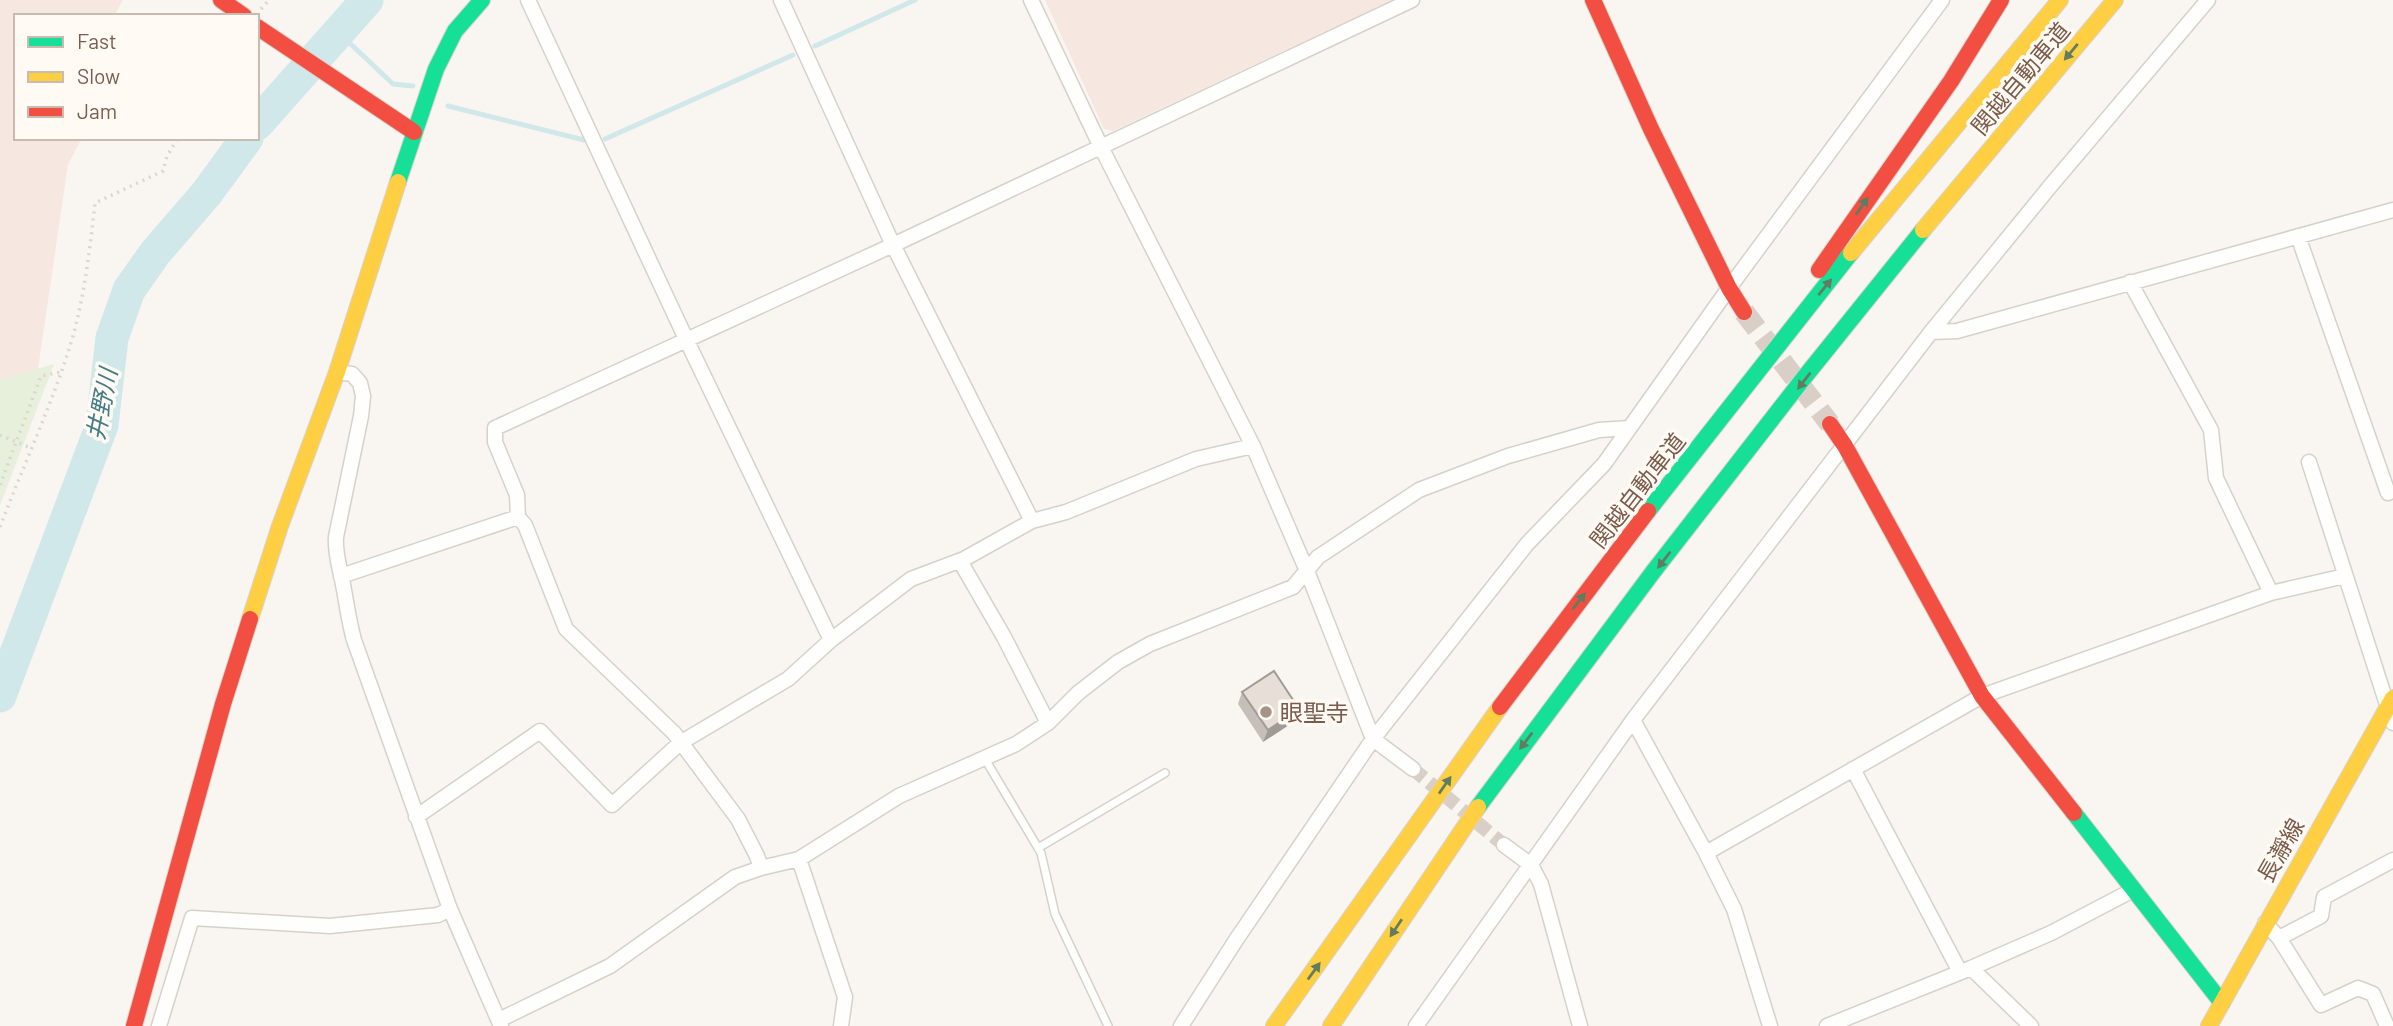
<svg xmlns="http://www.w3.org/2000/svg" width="2393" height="1026" font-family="Barlow,'Noto Sans JP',sans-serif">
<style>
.commercial{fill:#f6e8e1}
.green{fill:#e7f0db}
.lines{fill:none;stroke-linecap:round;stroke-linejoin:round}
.stream{stroke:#d0e8ea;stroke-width:5}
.river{stroke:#d0e8ea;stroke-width:33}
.street-tunnel{stroke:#d9cfc7;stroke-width:14;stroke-dasharray:14 7;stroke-linecap:butt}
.secondary-tunnel{stroke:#d9cfc7;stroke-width:21;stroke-dasharray:21 10;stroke-linecap:butt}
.lane-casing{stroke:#d7d1cb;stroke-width:10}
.street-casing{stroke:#d7d1cb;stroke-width:17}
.fast-casing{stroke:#d9d2cb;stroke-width:18}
.slow-casing{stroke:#d9d2cb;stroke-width:18}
.jam-casing{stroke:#d9d2cb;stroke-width:18}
.path{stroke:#dcd5d0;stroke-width:3.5;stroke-dasharray:2 5;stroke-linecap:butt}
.lane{stroke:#fefefd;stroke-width:7}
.street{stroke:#fefefd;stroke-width:14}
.fast{stroke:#16e098;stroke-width:16}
.slow{stroke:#ffcf43;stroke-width:16}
.jam{stroke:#f24e42;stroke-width:16}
.wall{fill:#c6bfb9}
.shaded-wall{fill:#a19b96}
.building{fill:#e6ded7;stroke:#a19b96;stroke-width:2}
.oneway{fill:#617d60}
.poi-dot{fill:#a69286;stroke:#fffaf3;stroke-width:2.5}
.labels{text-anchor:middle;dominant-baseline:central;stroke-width:7;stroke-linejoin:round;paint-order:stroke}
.street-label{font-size:23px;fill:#7a5c4d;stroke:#fffaf3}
.poi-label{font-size:23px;fill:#7a5c4d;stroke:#fffaf3;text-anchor:start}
.water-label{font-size:24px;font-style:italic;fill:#437c86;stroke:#fffaf3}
</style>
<rect width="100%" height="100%" fill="#f9f5f0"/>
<path class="commercial" d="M0,0H123L114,16H16V138H82L68,164L38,369L0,380Z
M1045,0H1393L1113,131L1104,129Z"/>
<path class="green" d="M54,364L7,487L0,505V380Z"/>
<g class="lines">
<path class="stream" d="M338,32L393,84L413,86
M815,46L915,0
M448,106L584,140
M605,139L793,55"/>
<path class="river" d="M257,124L367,0
M0,696L102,425L112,338L129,290L155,253L206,194L247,138"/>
<path class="street-tunnel" d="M1413,769L1504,845"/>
<path class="secondary-tunnel" d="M1744,312L1830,424"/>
<defs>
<path id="lane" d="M985,759L1041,853L1055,914L1108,1026
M1038,848L1165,773"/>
<path id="street" d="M528,0L686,339L831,640
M781,0L893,245L1032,521
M1031,0L1101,147L1253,446L1307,571L1373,739L1413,769
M2298,236L2388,493
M1931,332L1957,331L2393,210
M337,372L352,374L360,383L363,396L361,416L336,537C335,551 338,561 341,575C346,597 348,619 354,640L450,909L501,1026
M2309,462L2393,723
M518,517L525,525L566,629L674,733L738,819L757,856L761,868
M960,561L1004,637L1048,723
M341,576L518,517L517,495L495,442V428L893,245L1412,0
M2271,593L2345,576
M1633,720L1706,853L1734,909L1770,1026
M1853,769L1960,972
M416,817L540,731L612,805L680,743L788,679L831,640L911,579L964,559L1032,521L1066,512L1196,459L1253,446
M1504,845L1531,865L1541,884L1580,1026
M1706,853L1982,696L2271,593L2216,478L2211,430L2130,282
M799,859L845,997L841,1026
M2265,923L2279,938L2321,1005L2358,988L2373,994L2387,1026
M2279,938L2321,916L2324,897L2393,860
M1971,968L2051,933L2133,890
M499,1020L610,966L735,877L761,868L799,859L899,796L1016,744L1048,723L1078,693L1118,662L1150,644L1293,587L1318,557L1419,490L1508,456L1599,430L1629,428
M159,1026L192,918L330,926L438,915L450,909
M1181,1026L1236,940L1373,739L1527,544L1604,464L1729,288L1942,0
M1416,1026L1633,720L1931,332L2052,184L2208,0
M1827,1026L1971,968L2031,1026"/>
<path id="fast" d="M398,182L436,69L455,31L482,0
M1648,511L1851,253
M1478,807L1653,572L1803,379L1923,230
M2074,813L2222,1003"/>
<path id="slow" d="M1923,230L2115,0
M1851,253L2060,0
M250,619L280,526L337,372L398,182
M1274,1026L1500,707
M1331,1026L1478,807
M2209,1026L2393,698"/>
<path id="jam" d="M221,0L244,16
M1593,0L1651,129L1729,288L1744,312
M257,27L414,132
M1819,270L1951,81L2001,0
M1830,424L1845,446L1982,696L2074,813
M1500,707L1648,511
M134,1026L223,704L250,619"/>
</defs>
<use href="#lane" class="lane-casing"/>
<use href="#street" class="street-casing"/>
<use href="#fast" class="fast-casing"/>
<use href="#slow" class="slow-casing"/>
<use href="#jam" class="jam-casing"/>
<path class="path" d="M261,9L269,0
M0,435L31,448
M0,485L41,376L61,372
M0,527C24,463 54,401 73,336C85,292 90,248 95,203L163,171L167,156L178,138"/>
<use href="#lane" class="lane"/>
<use href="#street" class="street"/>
<use href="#fast" class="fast"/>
<use href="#slow" class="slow"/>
<use href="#jam" class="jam"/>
</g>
<path class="wall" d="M1242,692L1299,709L1295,721L1263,742L1238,704Z"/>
<path class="shaded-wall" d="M1299,709L1295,721L1263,742L1268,730Z"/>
<path class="building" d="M1274,671L1299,709L1268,730L1242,692Z"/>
<defs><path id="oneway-solid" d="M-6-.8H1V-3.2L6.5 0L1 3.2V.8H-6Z" transform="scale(1.75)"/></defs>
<g class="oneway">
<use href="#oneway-solid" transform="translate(2071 52) rotate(130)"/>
<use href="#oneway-solid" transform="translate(1862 206) rotate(-55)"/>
<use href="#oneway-solid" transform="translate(1825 287) rotate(-51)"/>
<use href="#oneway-solid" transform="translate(1804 381) rotate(128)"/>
<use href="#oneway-solid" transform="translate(1664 560) rotate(128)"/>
<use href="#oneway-solid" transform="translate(1579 601) rotate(-52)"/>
<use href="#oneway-solid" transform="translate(1526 741) rotate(127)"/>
<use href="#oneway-solid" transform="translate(1445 785) rotate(-55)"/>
<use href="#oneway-solid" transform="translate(1396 928) rotate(124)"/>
<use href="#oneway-solid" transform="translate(1314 971) rotate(-54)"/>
</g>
<circle class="poi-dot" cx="1266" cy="712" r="7"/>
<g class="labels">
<g class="street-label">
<text transform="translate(2020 78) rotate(-50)">関越自動車道</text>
<text transform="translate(1637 490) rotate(-52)">関越自動車道</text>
<text transform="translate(2280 850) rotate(-60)">長瀞線</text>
</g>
<g class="poi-label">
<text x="1280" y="712">眼聖寺</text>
</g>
<g class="water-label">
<text transform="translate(101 404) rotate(-79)">井野川</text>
</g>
</g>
<rect x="14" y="14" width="245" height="126" fill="#fffaf3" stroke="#cabbb1" stroke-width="2"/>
<rect x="28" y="37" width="35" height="10" fill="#16e098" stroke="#cabbb1" stroke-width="2"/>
<text x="77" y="49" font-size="21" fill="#7a5c4d">Fast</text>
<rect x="28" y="72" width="35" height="10" fill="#ffcf43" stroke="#cabbb1" stroke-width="2"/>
<text x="77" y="84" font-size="21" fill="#7a5c4d">Slow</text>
<rect x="28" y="107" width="35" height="10" fill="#f24e42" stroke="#cabbb1" stroke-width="2"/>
<text x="77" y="119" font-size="21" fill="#7a5c4d">Jam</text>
</svg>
